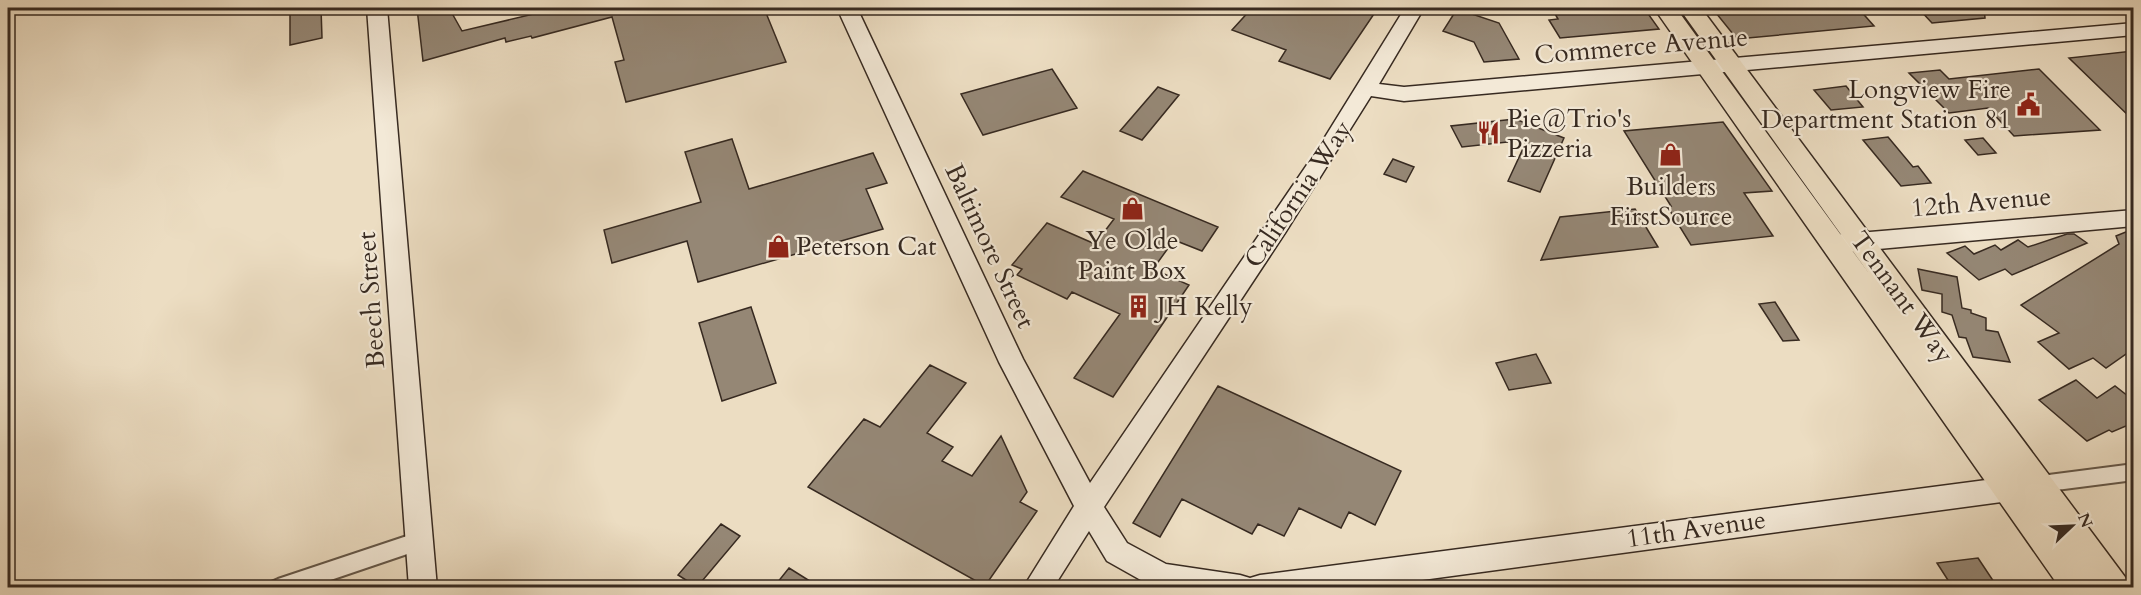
<svg xmlns="http://www.w3.org/2000/svg" width="2141" height="595" font-family="Cardo,serif">
<style>
.building{fill:#958775;stroke:#372a21;stroke-width:1.5}
.lines{fill:none;stroke-linecap:round;stroke-linejoin:round}
.street-casing{stroke:#645749;stroke-width:4}
.secondary-casing{stroke:#372a21;stroke-width:3}
.primary-casing{stroke:#372a21;stroke-width:3}
.street{fill:#f3e9d7;fill-rule:evenodd}
.secondary{fill:#f3e9d7;fill-rule:evenodd}
.primary{fill:#ecddc2;fill-rule:evenodd}
.labels{text-anchor:middle;dominant-baseline:central;stroke-width:4.5;stroke-linejoin:round;paint-order:stroke}
.street-label{font-size:26px;fill:#372a21;stroke:#f3e9d7}
.poi-label{font-size:26px;fill:#372a21;stroke:#f3e9d7;text-anchor:start}
</style>
<rect width="100%" height="100%" fill="#ecddc2"/>
<filter id="stains"><feTurbulence type="fractalNoise" baseFrequency=".00333" numOctaves="4"/><feColorMatrix values="0 0 0 0 .2 0 0 0 0 .09 0 0 0 0 .02 0 0 0 .5 -.17"/></filter>
<radialGradient id="worn" r=".72"><stop offset=".6" stop-color="#630" stop-opacity="0"/><stop offset="1" stop-color="#630" stop-opacity=".3"/></radialGradient>
<path class="building" d="M290,8H321L322,38L290,45Z
M417,8H449L462,31L559,8H653L655,13L678,8H764L786,62L626,102L615,62L624,60L612,17L532,38L531,36L506,42L505,38L423,61Z
M1252,8H1378L1330,79L1279,61L1286,50L1232,30Z
M1562,8H1644L1659,29L1560,38L1549,20L1558,19L1555,14L1566,13Z
M1712,8H1858L1874,26L1737,39Z
M1918,8H1984L1985,18L1932,23Z
M1457,9L1499,23L1519,59L1484,62L1474,42L1443,31Z
M2133,51V120L2069,58Z
M1052,69L1077,108L983,135L961,94Z
M2039,69L2100,130L2014,136L1988,108L1949,113L1909,73L1940,70L1949,79Z
M1846,86L1863,107L1831,110L1814,90Z
M1158,87L1179,95L1142,140L1120,131Z
M1515,119L1564,138L1540,192L1508,181L1527,140L1462,147L1451,126Z
M1723,122L1772,191L1744,193L1773,236L1691,245L1667,206H1671L1624,131Z
M1888,137L1913,167L1918,166L1931,183L1901,186L1863,140Z
M1983,138L1996,153L1978,155L1965,140Z
M732,139L749,189L873,153L887,183L866,189L883,229L698,282L687,241L612,263L604,230L701,202L685,152Z
M1393,159L1414,167L1406,182L1384,174Z
M1083,171L1218,227L1202,251L1174,240L1153,269L1189,285L1113,397L1074,378L1120,314L1072,292L1067,299L1017,275L1022,269L1012,265L1047,223L1095,244L1114,219L1061,197Z
M1635,209L1658,247L1541,260L1560,217Z
M2133,229V349L2106,368L2093,358L2069,369L2038,342L2059,333L2021,305L2119,244L2116,236Z
M2067,234H2074L2087,243L2012,275L2005,269L1979,280L1947,253L1965,246L1974,254L1995,245L2001,250L2018,240L2028,247Z
M1918,269L1957,277L1962,308L1971,310V313L1986,318V330L1998,332L2010,362L1973,357L1966,338L1959,337L1952,315L1942,312V294L1922,290Z
M1775,302L1799,340L1783,341L1759,304Z
M751,307L776,383L722,401L699,323Z
M1536,354L1551,383L1509,390L1496,363Z
M930,365L966,383L927,433L953,447L942,461L972,476L1001,436L1027,492L1020,502L1037,511L985,586L808,487L864,419L880,427Z
M2076,380L2097,398L2115,386L2133,400V423L2112,432L2109,430L2087,441L2039,400Z
M1218,386L1401,471L1375,525L1349,512L1341,528L1299,508L1284,536L1258,524L1252,534L1182,499L1160,537L1133,523Z
M721,524L740,536L697,587L678,575Z
M1978,558L1998,588H1953L1937,563Z
M789,568L821,588H773Z"/>
<g class="lines">
<defs>
<path id="street" d="M2134,464V480L2033,493L2026,491L2024,485L2026,479L2033,477Z
M419,532L426,535L429,541L426,547L419,550L307,588H268L271,582L278,579Z"/>
<path id="secondary" d="M367,8H387L437,588H409Z
M837,8H857L1023,359L1090,483L1317,150L1405,8H1424L1379,84L1404,87L2134,23V35L1404,101L1371,96L1285,233L1104,507L1127,543L1166,564L1240,575L1250,578L1260,575L2009,477L2019,481L2023,489L2019,497L2009,501L1363,588H1155L1107,561L1089,531L1053,588H1023L1074,506L999,362Z
M2134,210V226L1834,253L1826,250L1822,244L1826,238L1834,235Z"/>
<path id="primary" d="M1654,8H1676L1870,275L1679,8H1701L2125,577L2130,588H2060Z"/>
</defs>
<use href="#street" class="street-casing"/>
<use href="#secondary" class="secondary-casing"/>
<use href="#primary" class="primary-casing"/>
<use href="#street" class="street"/>
<use href="#secondary" class="secondary"/>
<use href="#primary" class="primary"/>
</g>
<defs>
<symbol id="civic-bare" viewBox="-9 -9 18 18"><path d="M-.6-6.5H3V-4.5H.6V-3L4-1V1h2V6H-6V1h2V-1L-.6-3ZM-1.2 2.5V6h2.4V2.5Z" fill="#8f2418" stroke="#f3e9d7" stroke-width="2.5" paint-order="stroke"/></symbol>
<symbol id="restaurant-bare" viewBox="-9 -9 18 18"><path d="M-5-6h1v4h1v-4h1v4h1v-4h1v5L-1.5 .5V6h-2V.5L-5-1ZM5-6V6H3V1.5H1.5Q1.5-4 5-6Z" fill="#8f2418" stroke="#f3e9d7" stroke-width="2.5" paint-order="stroke"/></symbol>
<symbol id="shop-bare" viewBox="-9 -9 18 18"><path d="M-5-2.5h2.3a2.7 3.5 0 0 1 5.4 0H5L5.5 6h-11ZM-1.5-2.5h3a1.5 2.3 0 0 0-3 0Z" fill="#8f2418" stroke="#f3e9d7" stroke-width="2.5" paint-order="stroke"/></symbol>
<symbol id="building-bare" viewBox="-9 -9 18 18"><path d="M-4-6H4V6H1V3H-1V6H-4ZM-2.5-4.3h1.7v1.8h-1.7ZM.8-4.3h1.7v1.8H.8ZM-2.5-1h1.7V.8h-1.7ZM.8-1h1.7V.8H.8Z" fill="#8f2418" stroke="#f3e9d7" stroke-width="2.5" paint-order="stroke"/></symbol>
</defs>
<g fill-rule="evenodd">
<use href="#civic-bare" x="2012" y="88" width="33" height="33"/>
<use href="#restaurant-bare" x="1472" y="116" width="33" height="33"/>
<use href="#shop-bare" x="1654" y="138" width="33" height="33"/>
<use href="#shop-bare" x="1116" y="192" width="33" height="33"/>
<use href="#shop-bare" x="762" y="230" width="33" height="33"/>
<use href="#building-bare" x="1122" y="290" width="33" height="33"/>
</g>
<g class="labels">
<g class="street-label">
<text transform="translate(1641 46) rotate(-5)">Commerce Avenue</text>
<text transform="translate(1298 194) rotate(-56)">California Way</text>
<text transform="translate(1981 202) rotate(-5)">12th Avenue</text>
<text transform="translate(990 246) rotate(65)">Baltimore Street</text>
<text transform="translate(1902 297) rotate(54)">Tennant Way</text>
<text transform="translate(371 300) rotate(-94)">Beech Street</text>
<text transform="translate(1696 529) rotate(-8)">11th Avenue</text>
</g>
<g class="poi-label">
<text x="2011" y="89" text-anchor="end">Longview Fire<tspan x="2011" dy="30">Department Station 81</tspan></text>
<text x="1507" y="118">Pie@Trio's<tspan x="1507" dy="30">Pizzeria</tspan></text>
<text x="1671" y="186" text-anchor="middle">Builders<tspan x="1671" dy="30">FirstSource</tspan></text>
<text x="1132" y="240" text-anchor="middle">Ye Olde<tspan x="1132" dy="30">Paint Box</tspan></text>
<text x="796" y="246">Peterson Cat</text>
<text x="1157" y="306">JH Kelly</text>
</g>
</g>
<rect width="2141" height="595" fill="none" stroke="#ecddc2" stroke-width="30"/>
<rect x="9" y="9" width="2123" height="577" fill="none" stroke="#372a21" stroke-width="3"/>
<rect x="15" y="15" width="2111" height="565" fill="none" stroke="#372a21" stroke-width="1.5"/>
<g transform="translate(2072 526) rotate(67)" stroke="#f3e9d7" stroke-width="4.5" paint-order="stroke">
<path d="M0-4.5L10 22L0 15L-10 22Z" fill="#372a21"/>
<text y="-9" font-size="16" font-weight="bold" text-anchor="middle" fill="#372a21">N</text>
</g>
<rect width="100%" height="100%" filter="url(#stains)"/>
<rect width="100%" height="100%" fill="url(#worn)"/>
</svg>
